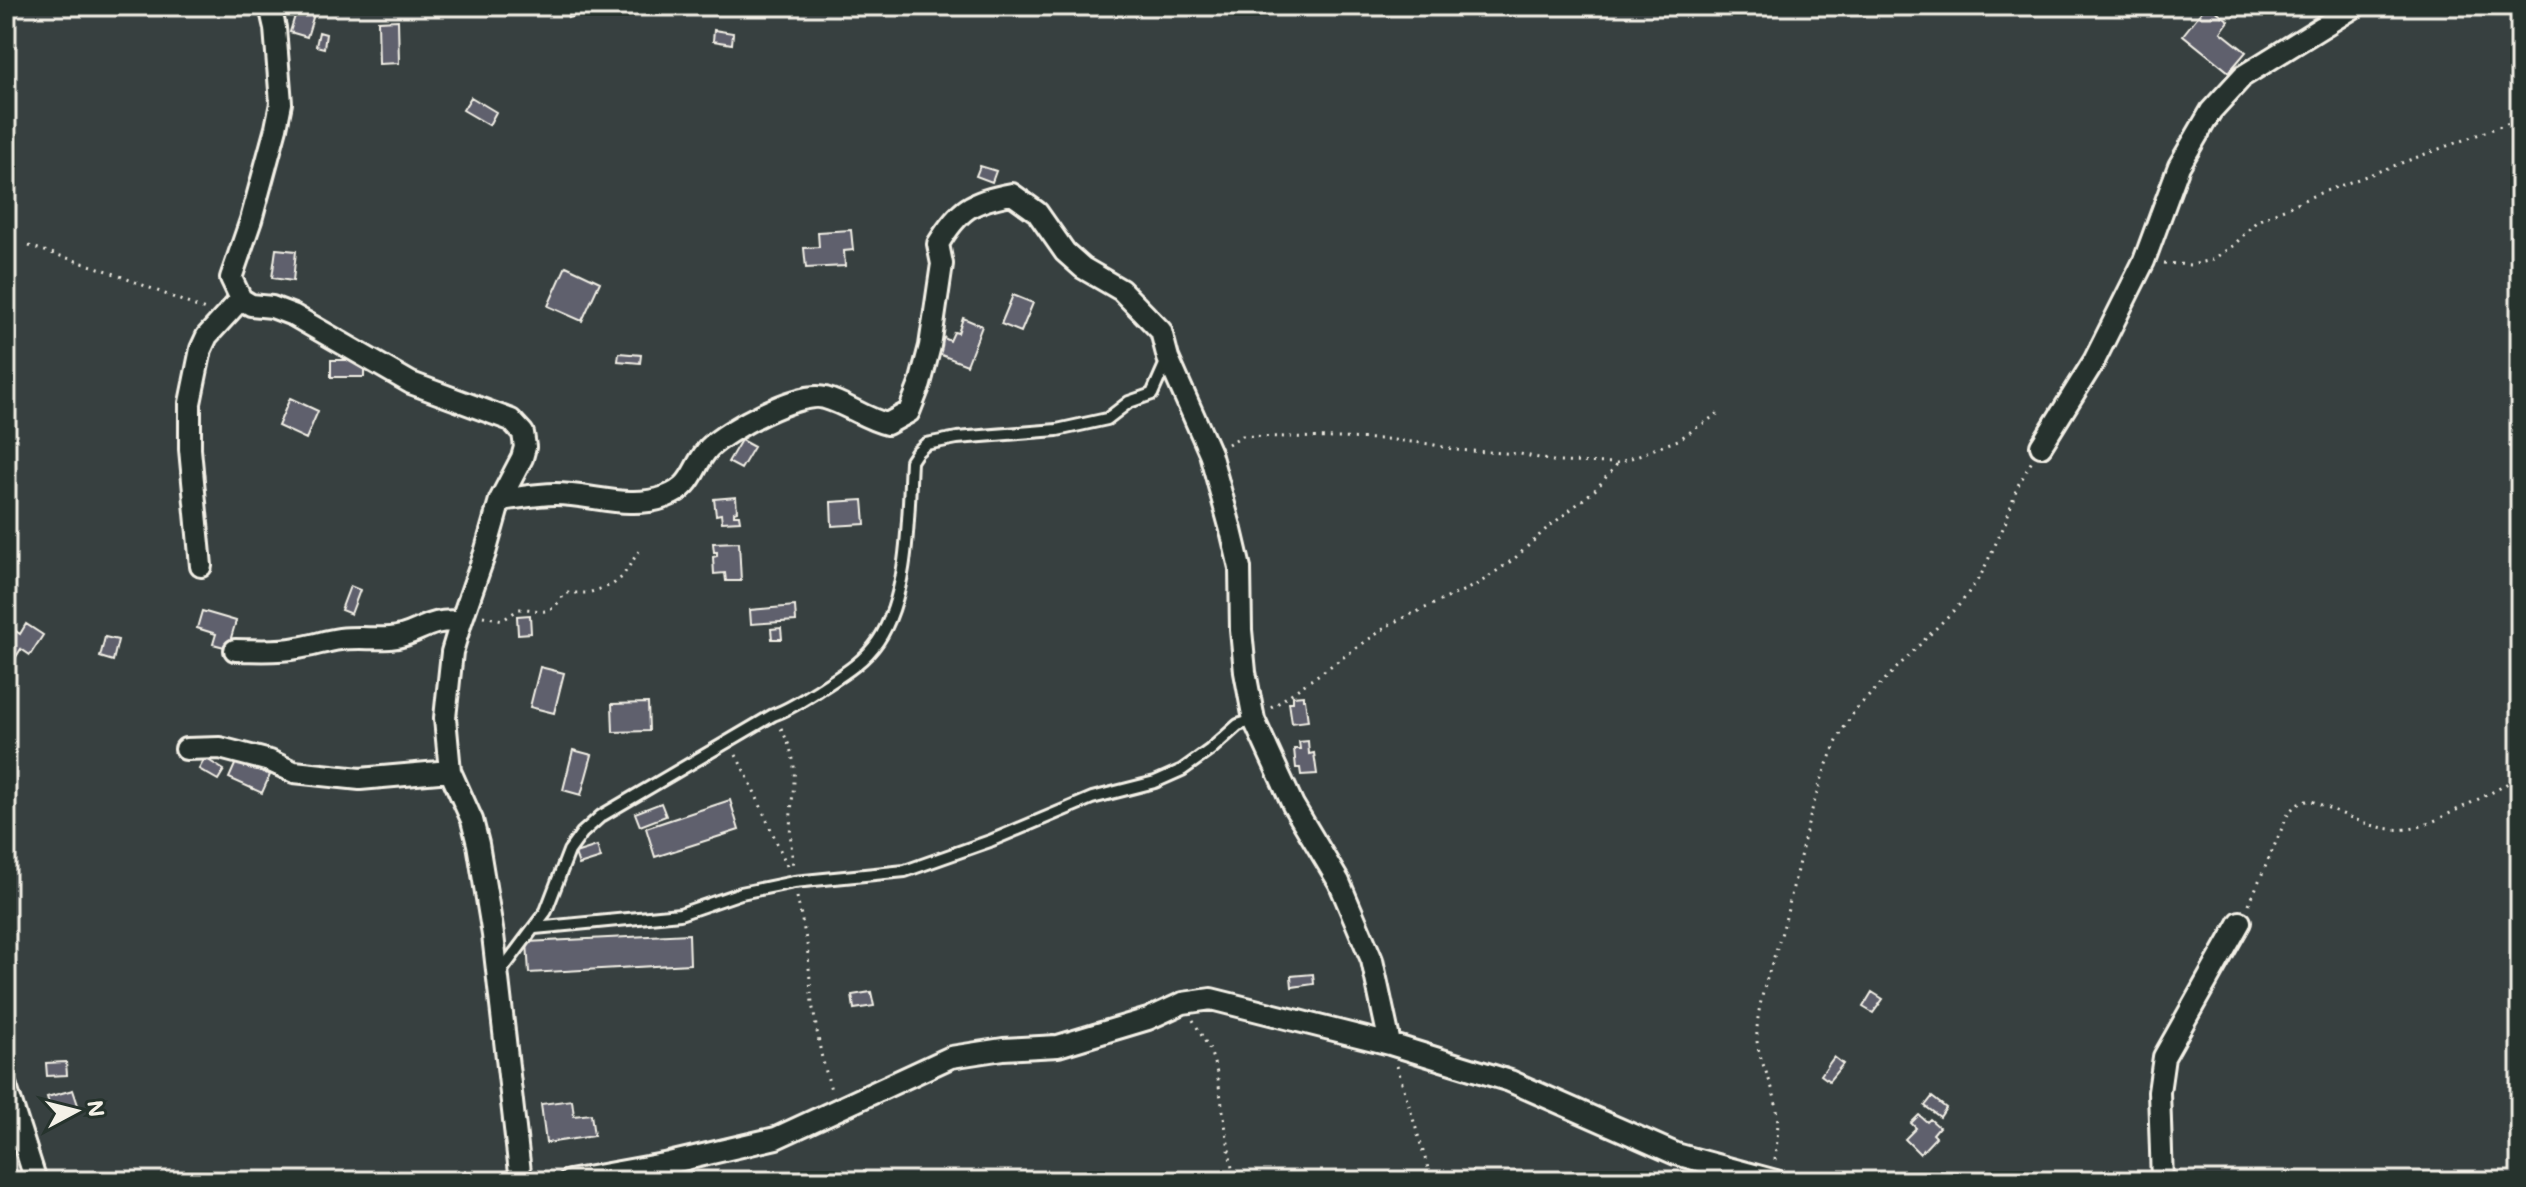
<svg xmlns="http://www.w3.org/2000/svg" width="2526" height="1187" font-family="Mali,sans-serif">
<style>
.building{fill:#5e606d;stroke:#f4f1e8;stroke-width:2}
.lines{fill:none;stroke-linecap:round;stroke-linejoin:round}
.service-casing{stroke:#f4f1e8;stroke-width:16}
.minor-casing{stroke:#f4f1e8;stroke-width:26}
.path{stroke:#f4f1e8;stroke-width:3;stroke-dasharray:2 6;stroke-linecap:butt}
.service{stroke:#26332d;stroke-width:10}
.minor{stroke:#26332d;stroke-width:20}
</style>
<rect width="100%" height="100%" fill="#374040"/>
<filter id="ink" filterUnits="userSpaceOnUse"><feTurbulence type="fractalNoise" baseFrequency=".0125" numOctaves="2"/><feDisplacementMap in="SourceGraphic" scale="16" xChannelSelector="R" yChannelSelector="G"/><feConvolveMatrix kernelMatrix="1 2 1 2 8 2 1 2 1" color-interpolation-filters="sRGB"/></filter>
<g filter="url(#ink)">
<path class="building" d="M298,6L315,11L307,37L290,32Z
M565,6H593L594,11L568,18Z
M2206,6H2210L2229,21L2221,32L2246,52L2229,72L2183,35Z
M398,20L399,63L379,64L378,21Z
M714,30L733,33L732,44L713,41Z
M319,32L326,34L324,48L316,46Z
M471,97L496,112L489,125L463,110Z
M980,166L996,171L992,182L976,176Z
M851,230L853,250L844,251L845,266L806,268L804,248L819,247L818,232Z
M276,249L296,251L293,281L272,278Z
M566,266L600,282L582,321L548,306Z
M1013,295L1033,303L1021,332L1001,324Z
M963,318L982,326L967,365L936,353L942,337L950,341L954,332L958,333Z
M619,353L641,355L640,363L618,361Z
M331,360H364V377H331Z
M290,398L318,411L306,439L278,426Z
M741,440L754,447L741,469L728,462Z
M736,497L737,511L734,512V515H739L740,521L722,522L721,514L716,515L714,499Z
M863,500L865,524L832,526L831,502Z
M739,542L741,581H726L725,573L714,574L713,557L717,556V552H714L713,543Z
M350,586L360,590L351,614L341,610Z
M795,606L796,621L751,624L750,610Z
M202,611L236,621L228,648L213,644L216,634L197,628Z
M530,615L531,633L518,634L517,616Z
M6,624L20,634L26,624L43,635L30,655L21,649L12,663L6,659Z
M781,628L782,639H772L771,629Z
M105,637L118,640L113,661L100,657Z
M540,667L564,673L554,713L530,707Z
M1303,695V699H1305L1308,721L1292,723L1289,702H1293V696Z
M648,703L649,731L613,732L612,704Z
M1308,741L1309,754L1314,753L1317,774L1301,775L1300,768H1296L1294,749H1300L1299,742Z
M573,750L592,755L581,795L563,790Z
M205,758L224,770L218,780L199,769Z
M237,760L270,775L262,793L229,778Z
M730,800L739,830L655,857L646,828Z
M661,803L666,816L640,826L635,813Z
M597,846L601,858L579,865L575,853Z
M689,934L690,964L529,973L527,942Z
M1313,974L1314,984L1292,987L1291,976Z
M871,992L874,1006L854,1009L852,995Z
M1872,992L1883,999L1873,1013L1863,1007Z
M1834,1057L1843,1064L1829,1081L1821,1075Z
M66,1062L67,1075L47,1076L46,1063Z
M73,1090L80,1111L54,1119L47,1097Z
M1932,1097L1946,1108L1940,1117L1925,1106Z
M572,1100L574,1116L591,1114L594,1136L546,1143L541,1104Z
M1919,1115L1927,1122L1930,1119L1939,1127L1933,1134L1936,1137L1920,1154L1905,1139L1916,1128L1911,1123Z
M1990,1171L2001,1181H1982Z
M691,1174L692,1181H674V1177Z"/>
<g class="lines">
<defs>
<path id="service" d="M535,928L680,914L741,893L794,882L905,871L990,841L1092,798L1155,782L1182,770L1210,750L1238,725L1254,720
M499,974L546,911L569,851L582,833L601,816L773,715C791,709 806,698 822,688C842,675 864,662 878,641C909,595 908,516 911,461L917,452L926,444L957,438L1057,430L1107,419L1129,402L1152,394L1167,360"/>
<path id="minor" d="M270,6L275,28L281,103L276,128L251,220L231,278L241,299L251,305L272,307L293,315L411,383L511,420L523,433L525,447L522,458L500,500L485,553L461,622L452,652L445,718L450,771L472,820L478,844L493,935L521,1181
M6,7L7,6
M2041,446L2094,361L2144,261L2179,166L2211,111L2243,76L2356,6
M500,500C518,498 537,494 555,494C592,494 629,510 665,497C695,486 692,466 709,448C727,430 800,390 825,398C847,404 865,419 887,424L909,412L920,384L930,346L942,264L938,244C959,209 972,201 1012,194L1037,212L1065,252L1083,268L1121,290L1161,331L1168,358L1210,453L1231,530L1240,568L1241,630L1245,672L1254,720L1293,805L1339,882L1372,960L1390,1044
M201,566L190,449V403L201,349L207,336L241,299
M235,650C256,650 277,652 297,648C312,646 325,641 340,639C357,637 373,639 390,638C418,636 427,617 461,622
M186,749L220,748L270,761L294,772L360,779L450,771
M6,1087L36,1181
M569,1181L669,1163L776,1138L951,1057L1003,1049L1058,1046L1148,1019L1183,1003L1211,999L1390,1044L1510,1081L1676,1154L1776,1181
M2162,1181L2159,1092L2164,1057L2240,922"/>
</defs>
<use href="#service" class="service-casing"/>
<use href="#minor" class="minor-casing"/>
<path class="path" d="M29,246L105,270L205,310
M2164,263L2191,265L2212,260L2234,245L2257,221L2315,195L2520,119
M1228,444L1242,436L1385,439L1430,444L1456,450L1520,454L1558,462L1618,463L1678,440L1722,411
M483,616L503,620L519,609C544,608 547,621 565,593H588L612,585L622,577L639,551
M1271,708L1392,623L1478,584L1514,559L1545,530L1596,489L1618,463
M781,728C800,765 794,775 791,813C789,831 792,851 793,869
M736,755L750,782L788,868
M797,897L807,944L812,1003L821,1054L831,1090
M2249,904L2289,812L2296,805L2309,800C2347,814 2386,841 2427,824C2441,818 2454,811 2467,805C2485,795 2505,788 2520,773
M1193,1020L1210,1050L1217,1073L1234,1181
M1397,1066L1432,1181
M1775,1160C1777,1140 1780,1120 1775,1099C1771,1080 1759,1060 1757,1041C1755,1000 1775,960 1785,921C1801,858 1817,758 1858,707L1961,603L1981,575L2005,524L2017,487L2032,461
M1654,1181L1663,1169"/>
<use href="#service" class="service"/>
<use href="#minor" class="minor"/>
</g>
</g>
<rect width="2526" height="1187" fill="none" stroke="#26332d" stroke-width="32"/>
<rect x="16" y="16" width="2494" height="1155" fill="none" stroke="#f4f1e8" stroke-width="3" filter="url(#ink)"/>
<g transform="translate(76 1111) rotate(83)" stroke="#26332d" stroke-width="6" paint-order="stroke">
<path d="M0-6L14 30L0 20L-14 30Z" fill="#f4f1e8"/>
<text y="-12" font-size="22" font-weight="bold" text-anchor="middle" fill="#f4f1e8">N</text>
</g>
</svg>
